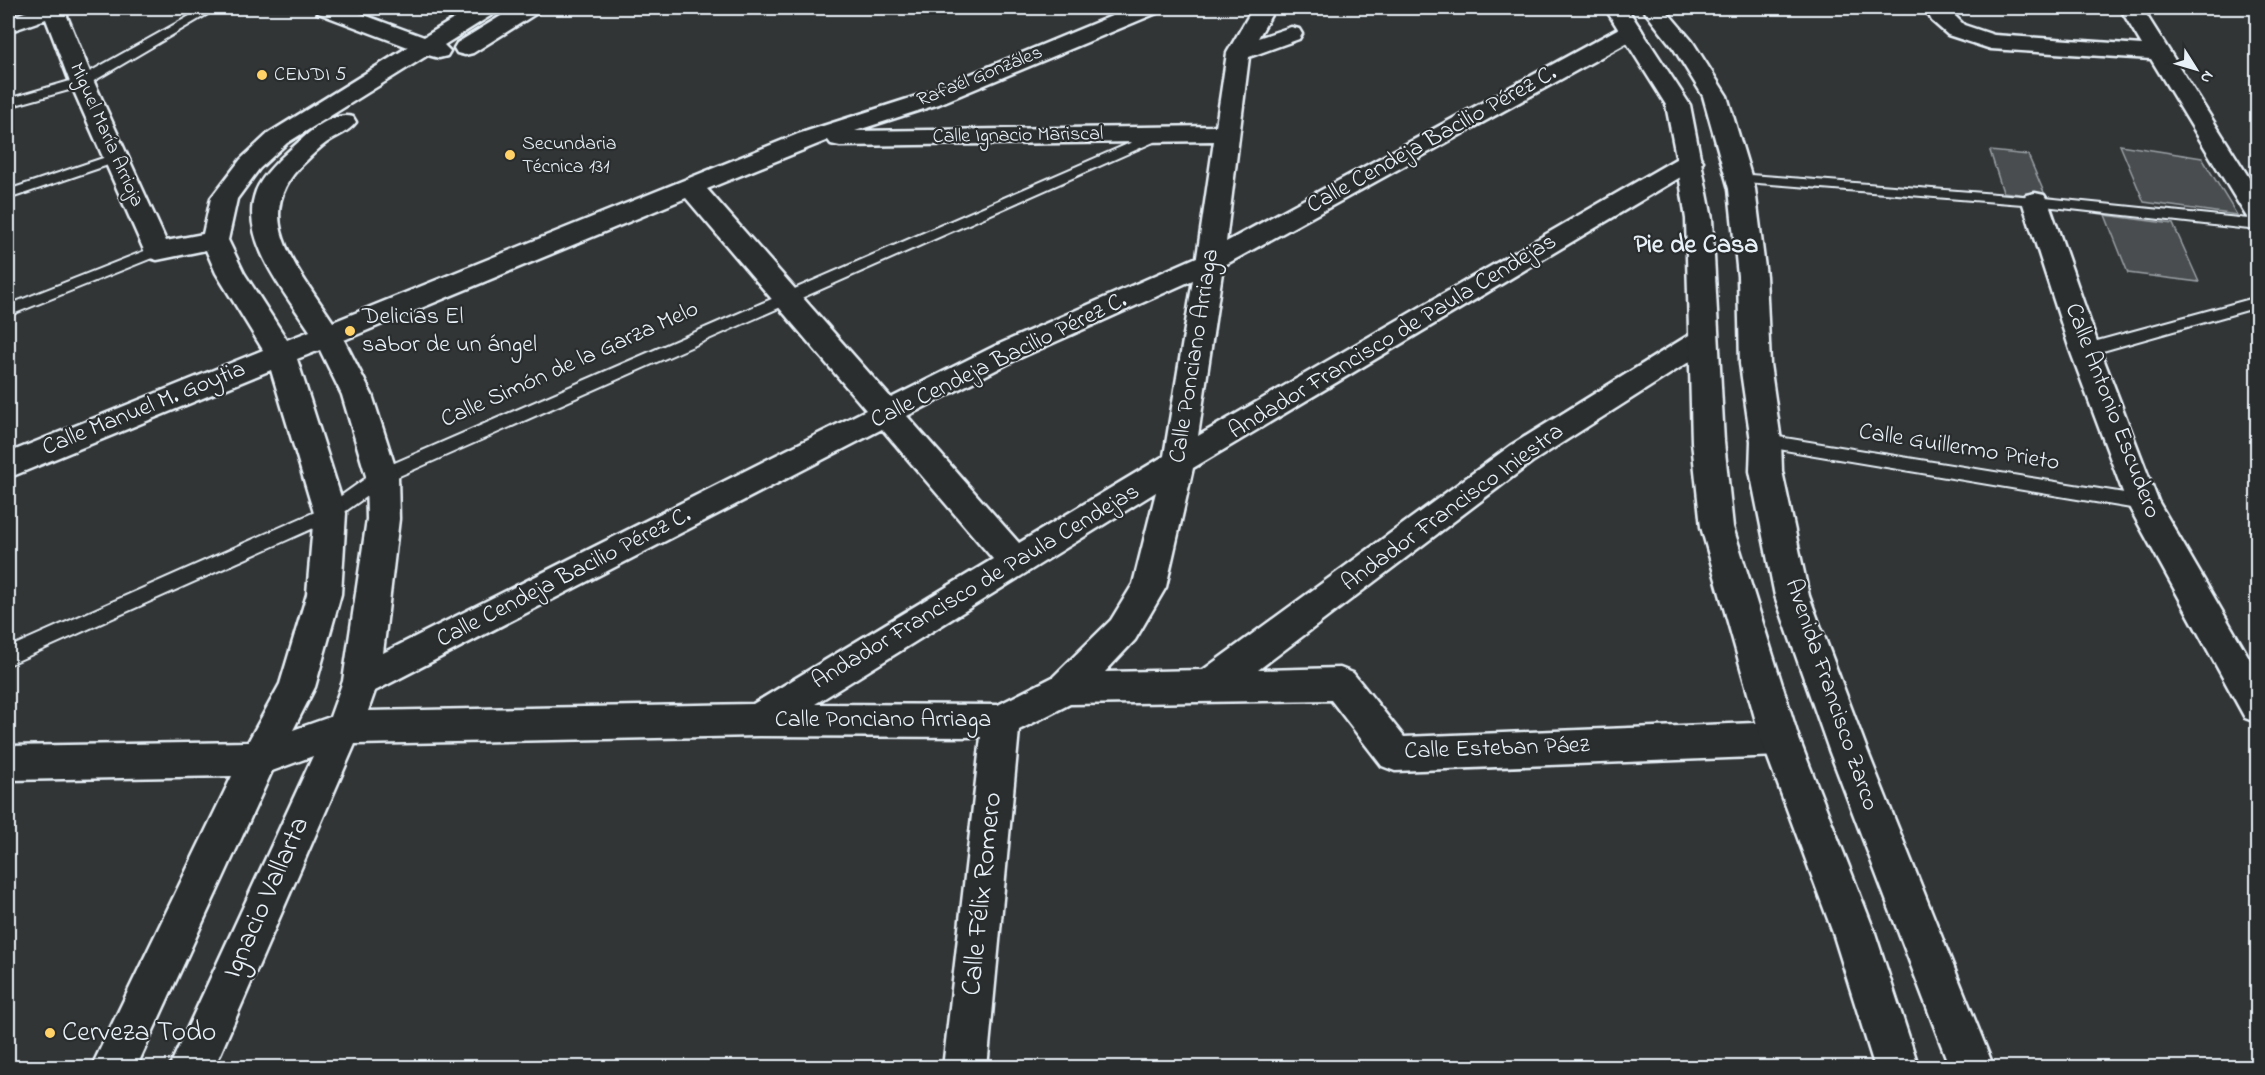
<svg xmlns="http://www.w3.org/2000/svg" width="2265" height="1075" font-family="'Indie Flower',sans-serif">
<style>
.green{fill:#494d4f;stroke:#989fa4;stroke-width:1.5}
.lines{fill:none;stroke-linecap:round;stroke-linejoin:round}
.lane-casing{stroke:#e8f1f8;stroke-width:4}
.street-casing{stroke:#e8f1f8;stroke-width:5}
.secondary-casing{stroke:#e8f1f8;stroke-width:5}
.lane{fill:#2a2d2e;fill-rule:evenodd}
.street{fill:#2a2d2e;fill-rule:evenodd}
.secondary{fill:#2a2d2e;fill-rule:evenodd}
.poi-dot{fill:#ffd166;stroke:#2a2d2e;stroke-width:2}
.labels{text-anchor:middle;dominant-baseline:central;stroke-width:4.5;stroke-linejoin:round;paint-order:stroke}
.far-poi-label{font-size:20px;fill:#e8f1f8;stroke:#2a2d2e;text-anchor:start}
.far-street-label{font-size:20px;fill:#e8f1f8;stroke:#2a2d2e}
.street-label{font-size:24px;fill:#e8f1f8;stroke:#2a2d2e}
.poi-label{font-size:24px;fill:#e8f1f8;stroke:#2a2d2e;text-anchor:start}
.neighbourhood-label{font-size:26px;font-weight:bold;fill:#e8f1f8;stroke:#2a2d2e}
.near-street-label{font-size:28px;fill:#e8f1f8;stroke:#2a2d2e}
.near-poi-label{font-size:28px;fill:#e8f1f8;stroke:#2a2d2e;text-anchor:start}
</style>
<rect width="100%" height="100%" fill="#323536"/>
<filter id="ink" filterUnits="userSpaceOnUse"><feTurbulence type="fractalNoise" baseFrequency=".0167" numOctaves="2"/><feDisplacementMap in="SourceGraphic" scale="12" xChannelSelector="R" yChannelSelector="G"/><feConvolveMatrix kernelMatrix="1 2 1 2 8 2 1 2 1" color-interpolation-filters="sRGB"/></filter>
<g filter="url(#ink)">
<path class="green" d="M2120,145L2202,158L2237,215L2144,202Z
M1990,151L2028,155L2046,197L2003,192Z
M2105,215L2173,224L2199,282L2128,273Z"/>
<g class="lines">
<defs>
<path id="lane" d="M204,8H218L87,85L8,107V99L77,79Z
M1160,130L1165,131L1167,134L1165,137L388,481L336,518L8,665V648L324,508L376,471Z
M115,154L120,155L122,158L120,161L8,199V190Z
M1737,174L2035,197L2258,220V230L2035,205L1732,181L1730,178L1732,175Z
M157,246L164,251L162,254L8,316V305Z
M2258,297V307L2085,356L2079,354L2077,350L2079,346Z
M1766,435L2143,496L2149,498L2152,503L2149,508L2143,510L1766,447L1760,445L1758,441L1760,437Z"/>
<path id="street" d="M36,8L64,9L94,82L166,241L203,234L211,198L241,159L269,133L408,47L318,13L315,8H345L424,37L472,8H498L495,13L444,45L450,51L447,56L439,58L428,55L287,143L259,169L237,199L228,240L244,273L287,340L310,331C286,294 238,238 256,191C263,173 286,153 301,140C314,128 334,112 353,117L356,122C349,132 336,136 326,143C319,148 312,155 306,161C246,215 300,271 333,322L798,134L923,94L1131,8H1160L1157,13L939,104L855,131L1216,126L1227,53L1253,8H1275L1258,38L1291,27L1299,29L1302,34L1299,39L1249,57L1226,242L1623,26L1631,24L1639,26L1642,31L1639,36L1223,266L1198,436L1681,156L1690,153L1699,156L1703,161L1699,166L1193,468L1166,587L1135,640L1105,672L1203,670L1510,446L1694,332L1704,329L1714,332L1718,339L1714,346L1532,462L1258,670L1340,668L1353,673L1404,737L1780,722L1793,727L1799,739L1793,751L1780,756L1395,771L1382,766L1331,700L1070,704L1019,730L987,1068H943L981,737L758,736L355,744L214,1068H169L313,756L272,771L136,1068H91L232,776L8,780V746L248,742L280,684L307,594L314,513L271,370L8,478V453L263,350L216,273L206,250L157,260L147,257L70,82L46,19L8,32V18ZM828,140L831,144L840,146L1214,141L1197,257L995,346L891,398L707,189ZM686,198L866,410L383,653L399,519L398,476L372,395L344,340ZM1193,280L1164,456L1019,543L907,416L1015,360ZM320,350L342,395L366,476L367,519L343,681L330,717L293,730L315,687L341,594L346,513L297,359ZM882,429L993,559L753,704L368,711L375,691ZM1156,492L1133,584L1111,620L1053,677L998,705L815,704Z
M514,8H540L537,13L473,53L465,55L457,53L454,48L457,43Z
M1925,8H1947L1964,25L1994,35L2142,45L2120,8H2142L2258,192V222L2249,220L2245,214L2151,59L1991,49L1948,35L1932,21Z
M2035,193L2044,195L2048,201L2100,350L2158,501L2258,673V723L2245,718L2127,503L2070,350L2022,201L2026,195Z"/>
<path id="secondary" d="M1605,8H1627L1690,105L1712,219L1724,442L1733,527L1799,739L1875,933L1919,1068H1875L1833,933L1761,739L1701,527L1692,442L1686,219L1677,161L1666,105Z
M1642,8H1664L1692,41L1727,96L1755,189L1766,276L1770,364L1781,441L1782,471L1809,596L1867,750L1994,1068H1950L1829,750L1775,596L1750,471L1751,441L1740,364L1738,276L1729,189L1703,96L1674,49Z"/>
</defs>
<use href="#lane" class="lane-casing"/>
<use href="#street" class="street-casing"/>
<use href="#secondary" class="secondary-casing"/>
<use href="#lane" class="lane"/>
<use href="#street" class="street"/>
<use href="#secondary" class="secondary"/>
</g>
</g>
<g class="poi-dot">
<circle cx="262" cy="75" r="6"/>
<circle cx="510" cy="155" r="6"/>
<circle cx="350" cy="331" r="6"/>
<circle cx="50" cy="1033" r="6"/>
</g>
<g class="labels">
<g class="far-poi-label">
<text x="274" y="75">CENDI 5</text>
<text x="522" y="144">Secundaria<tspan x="522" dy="23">Técnica 131</tspan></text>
</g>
<g class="far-street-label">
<text transform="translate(980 77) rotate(-22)">Rafaél Gonzáles</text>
<text transform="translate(106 135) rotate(66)">Miguel María Arrioja</text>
<text transform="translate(1018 136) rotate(-1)">Calle Ignacio Mariscal</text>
</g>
<g class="street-label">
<text transform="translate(1432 140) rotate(-29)">Calle Cendeja Bacilio Pérez C.</text>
<text transform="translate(1393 337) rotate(-31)">Andador Francisco de Paula Cendejas</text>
<text transform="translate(1195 356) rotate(-81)">Calle Ponciano Arriaga</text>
<text transform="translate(999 361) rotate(-26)">Calle Cendeja Bacilio Pérez C.</text>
<text transform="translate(570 365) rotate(-24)">Calle Simón de la Garza Melo</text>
<text transform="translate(144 409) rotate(-22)">Calle Manuel M. Goytia</text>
<text transform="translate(2112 411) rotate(69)">Calle Antonio Escudero</text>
<text transform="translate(1959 448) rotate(9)">Calle Guillermo Prieto</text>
<text transform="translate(1453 508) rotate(-36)">Andador Francisco Iniestra</text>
<text transform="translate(564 578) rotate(-27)">Calle Cendeja Bacilio Pérez C.</text>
<text transform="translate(976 587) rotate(-31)">Andador Francisco de Paula Cendejas</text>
<text transform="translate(1831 695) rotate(71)">Avenida Francisco Zarco</text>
<text x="883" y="720">Calle Ponciano Arriaga</text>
<text transform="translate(1497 749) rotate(-2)">Calle Esteban Páez</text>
</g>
<g class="poi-label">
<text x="362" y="317">Delicias El<tspan x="362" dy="28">sabor de un ángel</tspan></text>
</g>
<g class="neighbourhood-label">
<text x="1696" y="246">Pie de Casa</text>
</g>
<g class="near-street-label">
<text transform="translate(983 894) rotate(-84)">Calle Félix Romero</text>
<text transform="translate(267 898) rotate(-66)">Ignacio Vallarta</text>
</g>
<g class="near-poi-label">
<text x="62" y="1033">Cerveza Todo</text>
</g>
</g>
<rect width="2265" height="1075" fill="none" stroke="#2a2d2e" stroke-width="30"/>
<rect x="15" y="15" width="2235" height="1045" fill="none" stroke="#e8f1f8" stroke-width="2" filter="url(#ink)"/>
<g transform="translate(2196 69) rotate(127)" stroke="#2a2d2e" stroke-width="4.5" paint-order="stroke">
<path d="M0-4.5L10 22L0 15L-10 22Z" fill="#e8f1f8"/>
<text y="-9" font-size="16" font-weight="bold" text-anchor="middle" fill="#e8f1f8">N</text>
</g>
</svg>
